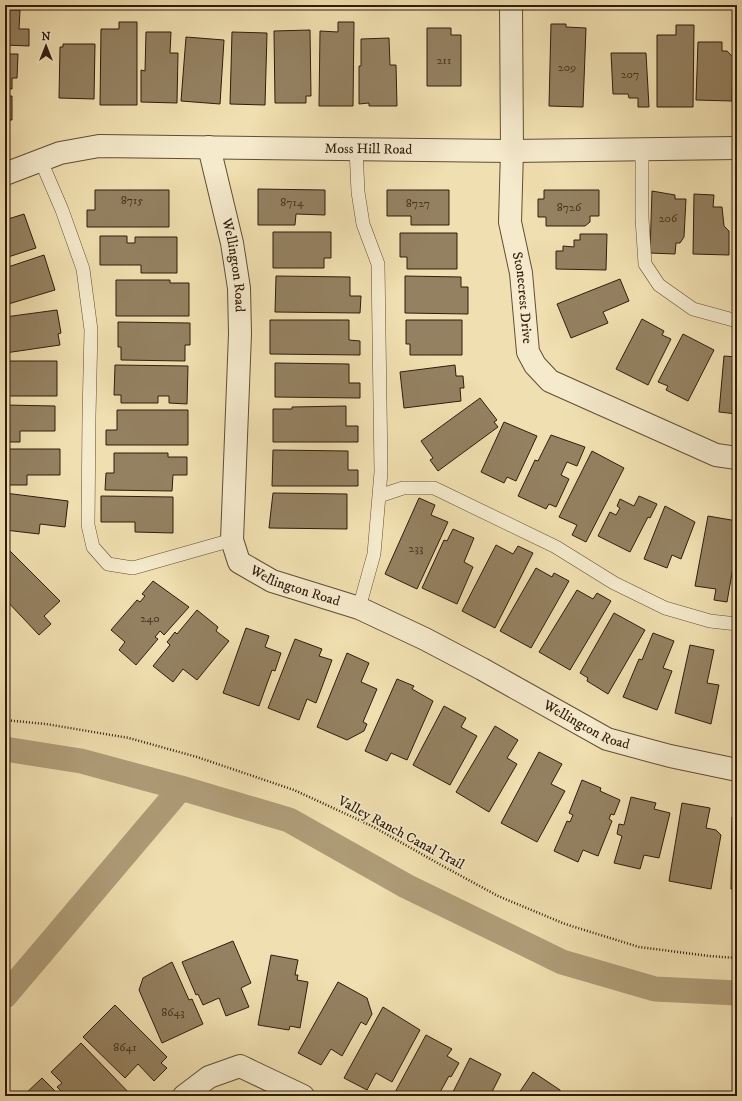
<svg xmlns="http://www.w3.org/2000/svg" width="742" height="1101" font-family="'IM FELL DW Pica',serif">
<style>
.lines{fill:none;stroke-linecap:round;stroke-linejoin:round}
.canal{stroke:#af9d78;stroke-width:25}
.building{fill:#948161;stroke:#311c0c}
.lane-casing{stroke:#614d35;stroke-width:14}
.street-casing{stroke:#614d35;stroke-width:24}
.path{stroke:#311c0c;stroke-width:2.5;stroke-dasharray:1 2;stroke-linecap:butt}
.lane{stroke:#f5eacc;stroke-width:13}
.street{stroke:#f5eacc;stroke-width:22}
.labels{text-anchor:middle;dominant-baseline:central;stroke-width:3;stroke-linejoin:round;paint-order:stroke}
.number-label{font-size:12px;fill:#4a3521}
.street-label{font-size:14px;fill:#311c0c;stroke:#f5eacc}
</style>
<rect width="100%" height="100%" fill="#f0dfb0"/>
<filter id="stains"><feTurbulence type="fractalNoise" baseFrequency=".005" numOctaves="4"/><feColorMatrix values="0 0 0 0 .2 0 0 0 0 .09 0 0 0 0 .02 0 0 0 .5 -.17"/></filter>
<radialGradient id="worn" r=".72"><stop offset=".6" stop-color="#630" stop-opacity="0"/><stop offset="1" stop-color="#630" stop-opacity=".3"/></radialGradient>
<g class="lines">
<path class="canal" d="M5,749L81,761L181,788L289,820L406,886L562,962L655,989L737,993
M5,996L181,788"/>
</g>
<path class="building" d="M5,10H20L19,29H29V46L5,45Z
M119,22H137V105H100L101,29H119Z
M338,22H354L353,106H319L320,31L338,32Z
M551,24H566V27L586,28L583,107L549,106Z
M676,25H694L693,107H657V35H676Z
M427,28H451V35H461V86H427Z
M310,30L311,96H306V103H275L274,31Z
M146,32H171L170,53H178L177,103L141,102V70L145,71Z
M232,32L267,33L265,105L230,104Z
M186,37L224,40L220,104L181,101Z
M389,38L390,65H396L397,106H369V103L359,104V66H361V39Z
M698,42H722V51H727L733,57L732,101L696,100Z
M63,44H95L94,99L59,98L60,47H63Z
M611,53H646L649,107H638V98H629L628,94H613Z
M5,54H18L17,78H12V89L5,88Z
M5,96H12V120H5Z
M258,189L325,190V215L296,214L295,225H258Z
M95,190H169V227H87V210H95Z
M387,190H449V225H411V216H387Z
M544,190H599V216H590V222L585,226H546V217H538V199H544Z
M652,191L675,195V199H686L684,237L680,243H676L675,254L650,253Z
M694,194L714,195L713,207H722L724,226L729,231V255L693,254Z
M24,214L36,248L5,258V220Z
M273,232H331V258H324V268H273Z
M400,233H457V269H407V257H400Z
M580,234H607L606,270L556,269V251H563V246L574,247V240H580Z
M100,236H127V243H135V237H177V273H141V265H100Z
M44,255L55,290L5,305V268Z
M276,276L350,277V296H361L360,313L275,312Z
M405,276L461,277V287H468V314L405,313Z
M620,279L629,301L603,312L608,323L571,338L557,304Z
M116,280H170V283H189V316H116Z
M57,310L61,333L58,334L60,345L5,353V317Z
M642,319L664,331L662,335L671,339L648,385L616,369Z
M270,320H349V340L360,341V355L270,354Z
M406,320H462V355H410V344H406Z
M118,322L190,323V345H185V361L121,360V347H118Z
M683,334L714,350L688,401L666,390L668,386L658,382Z
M724,356L737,357V414L719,412Z
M5,361H57V396H5Z
M275,363L349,364V383H360V398L275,397Z
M115,365L188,366L187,404L169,403V396H158V403H121V395H114Z
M455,365L456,376H463L464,388H460L461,401L404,408L400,372Z
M480,398L497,420L494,422L498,427L438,471L430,460L433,458L421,441Z
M5,405L55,406V431H20V442H5Z
M346,406V426H358V442H273V409H292V407Z
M117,410H188V445H106V430H117Z
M504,422L537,436L516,481L507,477L504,483L481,472Z
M551,435L585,447L577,466L567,462L561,475L569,479L556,507L549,504L546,509L518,496L535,460L538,461Z
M5,449H60V475H27V485H5Z
M273,450L348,451V470H358V486H272Z
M592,451L624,468L586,542L572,535L577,525L559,517Z
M114,453H168V457H187V475H173L172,491L105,490L106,473H114Z
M5,493L68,501L65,527L40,524L39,534L5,530Z
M273,493L347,494V529L269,528Z
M101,496L173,497V533L135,532V522H101Z
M639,496L657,504L650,518L648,517L630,552L598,536L610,512L616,515L620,508L617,506L620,499L634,506Z
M419,498L435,505L431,515L448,522L417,589L385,574Z
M665,506L695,522L681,559L672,555L667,568L644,559Z
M708,516L737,521V544L727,602L714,600L716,589L695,586Z
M453,529L474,538L464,562L473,567L457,604L422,588L444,540L447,541Z
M496,545L513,554L518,546L533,553L495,628L462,611Z
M8,549L60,601L44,616L51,624L39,635L5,599V553Z
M536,568L552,577L554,573L569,581L531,648L500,631Z
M153,581L189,607L164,635L160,631L155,637L158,639L136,665L119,650L125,642L111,630L137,600L140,602L145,596L142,594Z
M577,590L593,599L597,593L611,601L570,670L539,652Z
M197,610L218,627L216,631L229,641L197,680L183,669L173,682L153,666L170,645L167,642L175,632L177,634Z
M614,613L645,630L608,694L587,681L588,678L580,673Z
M246,628L269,636L265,647L281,653L275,671L272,670L259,706L223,693Z
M653,633L674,641L663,668L672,671L657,710L623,697L639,659L642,660Z
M295,639L322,649L319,656L332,660L316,703L307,699L299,720L268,708Z
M690,645L714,650L707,683L719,685L711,724L675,713Z
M347,653L369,663L361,682L377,689L363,722L367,724L364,731L347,740L317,727Z
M736,653H737V726H733Z
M397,679L414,686L412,689L433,701L407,760L391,753L387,761L365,751Z
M444,706L466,718L461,727L477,736L450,785L413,765Z
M495,726L518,740L507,758L517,764L489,812L456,792Z
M539,752L562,764L551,784L565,791L537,842L501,823Z
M582,780L601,788L600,791L620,800L614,815L611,814L609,819L612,821L598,856L583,850L578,862L554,851L567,821L570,822L573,815L569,813Z
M631,797L656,803L654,809L670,813L659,858L644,855L640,869L614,863L622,836L617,834L619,824L624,825Z
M682,803L710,808L706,828L716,830L721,835L711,889L669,881Z
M732,817H737V889H731Z
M233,941L251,983L241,988L249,1007L226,1016L219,998L203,1005L198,994L196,995L182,962Z
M271,955L298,960L295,975H298L297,980L308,982L300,1028L290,1026L289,1030L258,1025Z
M172,962L189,1000L192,999L203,1024L162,1043L139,990L143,978Z
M338,982L367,998L372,1014L366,1025L361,1022L342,1056L331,1049L321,1065L298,1053Z
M115,1005L167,1057L161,1063L167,1068L154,1081L138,1064L125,1078L83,1037Z
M383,1007L420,1030L392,1082L376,1073L367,1090L344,1078Z
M426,1035L452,1049L447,1056L459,1063L451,1077L449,1076L438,1096H393Z
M81,1043L132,1096H66L57,1087L62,1083L51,1072Z
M470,1058L501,1074L490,1096H451Z
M533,1072L560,1090L562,1096H517Z
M42,1078L60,1096H23Z"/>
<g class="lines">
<defs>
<path id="lane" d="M356,149L358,192L363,224L378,264L381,472L374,554L359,608
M642,150V218L645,264L659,285L693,309L737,321
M41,161L62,210L83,269L91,330L89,416L88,525L93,547L108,564L133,568L232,540
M379,496L403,488H434L556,547L614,583L665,608L710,621L737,624"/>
<g id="street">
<path id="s1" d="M511,5L512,151L510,222L521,273L528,352L535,365L550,381L716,455L737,458"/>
<path id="s2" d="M209,147L232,243L239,288L240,334L232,540L239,562L272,581L359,608L425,639L482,669L607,739L670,756L737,770"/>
<path id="s3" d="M5,174L60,153L99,146L512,151L737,148"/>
<path d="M184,1096L209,1077L240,1066L303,1096"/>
</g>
</defs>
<use href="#lane" class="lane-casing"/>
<use href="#street" class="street-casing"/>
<path class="path" d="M5,720L46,724L129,738L197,757L294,790L372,826L441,865L498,896L565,924L639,947L709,956L737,958"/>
<use href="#lane" class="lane"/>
<use href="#street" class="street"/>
</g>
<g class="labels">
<g class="number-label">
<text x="444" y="60">211</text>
<text x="567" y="67">209</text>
<text x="630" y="74">207</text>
<text x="132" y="200">8715</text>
<text x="292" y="202">8714</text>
<text x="418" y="203">8727</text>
<text x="569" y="207">8726</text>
<text x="668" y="218">206</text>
<text x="416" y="548">233</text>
<text x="150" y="618">240</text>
<text x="173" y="1012">8643</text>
<text x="125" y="1047">8641</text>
</g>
<g class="street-label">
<text stroke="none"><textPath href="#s3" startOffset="368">Moss Hill Road</textPath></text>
<text stroke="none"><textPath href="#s2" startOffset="121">Wellington Road</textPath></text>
<text stroke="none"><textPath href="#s1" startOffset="294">Stonecrest Drive</textPath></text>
<text stroke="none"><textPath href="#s2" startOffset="481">Wellington Road</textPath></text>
<text stroke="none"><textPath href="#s2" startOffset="805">Wellington Road</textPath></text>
<text transform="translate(401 833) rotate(28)">Valley Ranch Canal Trail</text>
</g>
</g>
<rect width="742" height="1101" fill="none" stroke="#f0dfb0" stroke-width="20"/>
<rect x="6" y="6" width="730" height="1089" fill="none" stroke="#311c0c" stroke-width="2"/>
<rect x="10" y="10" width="722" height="1081" fill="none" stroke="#311c0c"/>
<g transform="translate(46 46)" stroke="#f5eacc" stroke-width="3" paint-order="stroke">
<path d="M0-3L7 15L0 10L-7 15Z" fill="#311c0c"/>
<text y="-6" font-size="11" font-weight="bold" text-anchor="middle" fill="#311c0c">N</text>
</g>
<rect width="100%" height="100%" filter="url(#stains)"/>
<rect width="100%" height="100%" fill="url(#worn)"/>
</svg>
